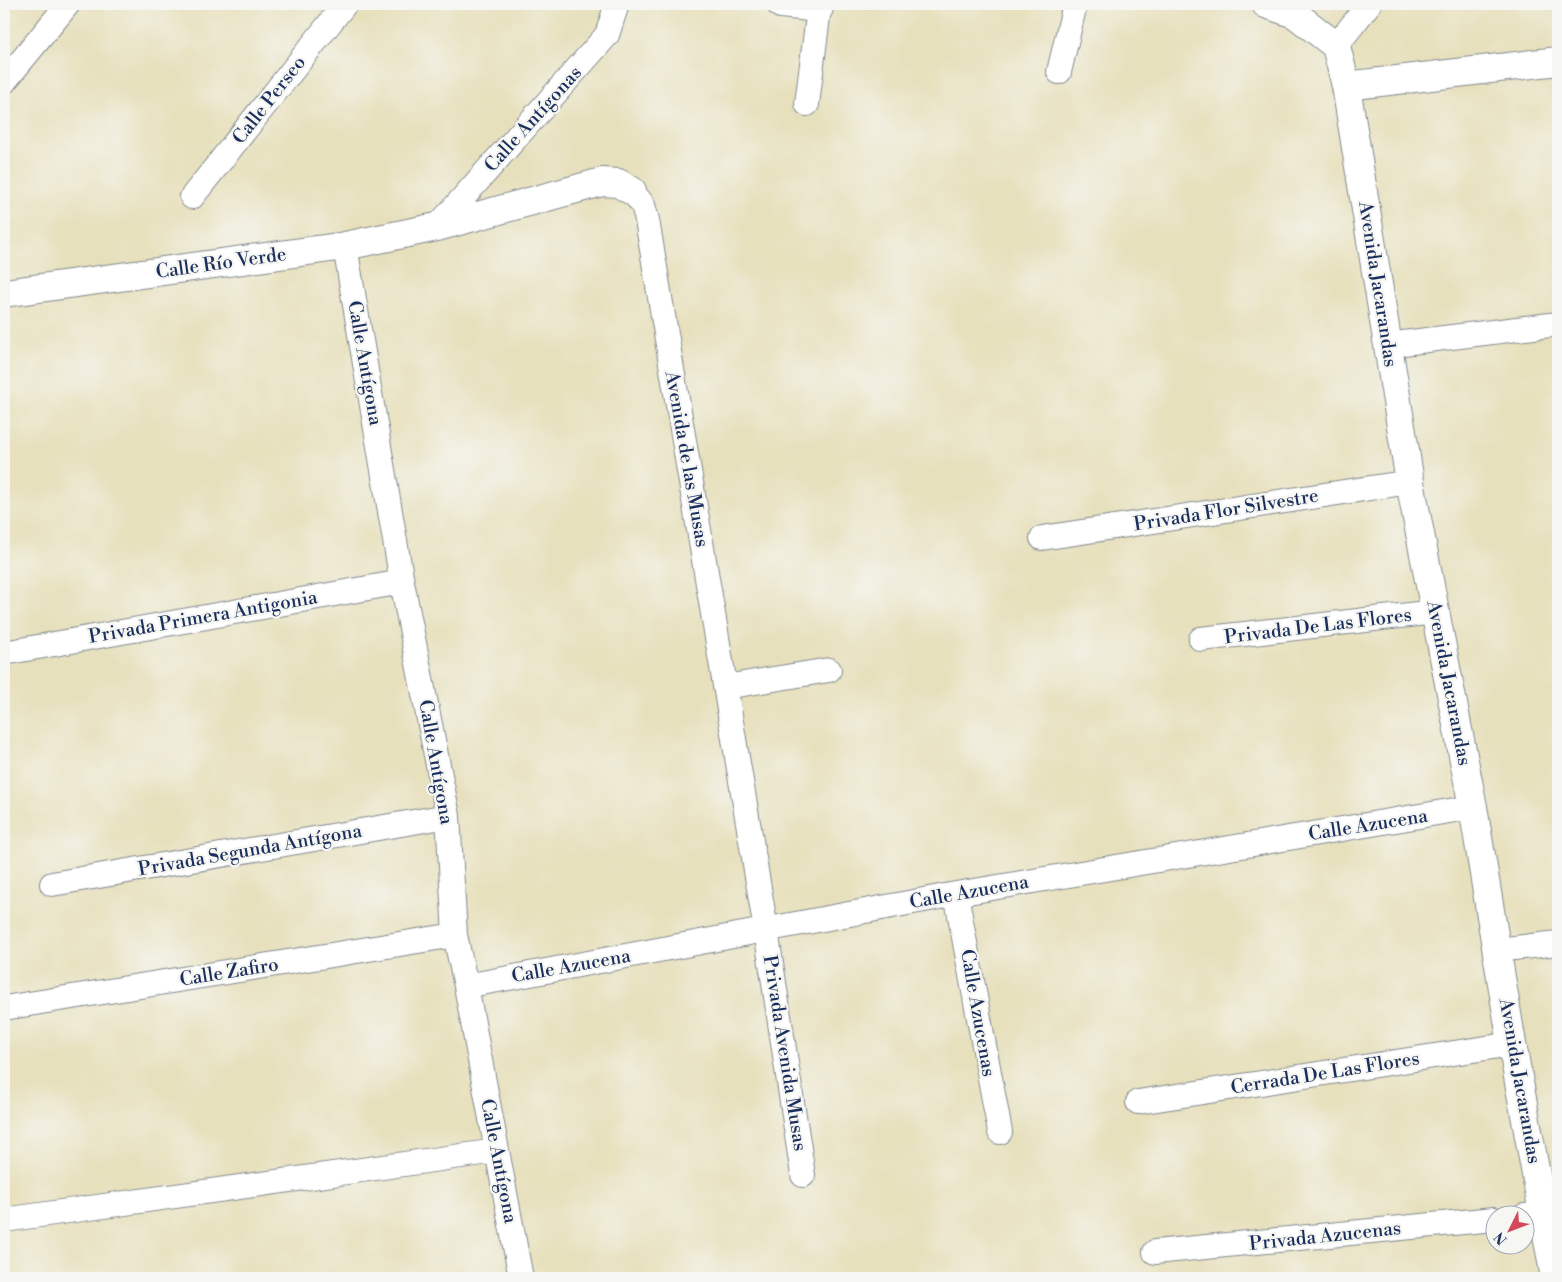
<svg xmlns="http://www.w3.org/2000/svg" width="1562" height="1282" font-family="'Libre Bodoni',serif">
  <style>
    .lines { fill: none; stroke-linecap: round; stroke-linejoin: round }
    .street-casing { stroke: #81888d; stroke-width: 26 }
    .secondary-casing { stroke: #81888d; stroke-width: 30 }
    .street { stroke: #fff; stroke-width: 24 }
    .secondary { stroke: #fff; stroke-width: 28 }
    .labels { text-anchor: middle; dominant-baseline: central; stroke-width: 4.5; stroke-linejoin: round; paint-order: stroke }
    .street-label { font-size: 19px; fill: #1b2f5e; stroke: #f6f6f2 }
  </style>
  <rect width="100%" height="100%" fill="#f6f6f2"/>
  <filter id="ink" filterUnits="userSpaceOnUse"><feTurbulence type="fractalNoise" baseFrequency=".02" numOctaves="2"/><feDisplacementMap in="SourceGraphic" scale="10" xChannelSelector="R" yChannelSelector="G"/><feConvolveMatrix kernelMatrix="1 2 1 2 8 2 1 2 1" color-interpolation-filters="sRGB"/></filter>
  <filter id="wash" filterUnits="userSpaceOnUse"><feTurbulence type="fractalNoise" baseFrequency=".0096" numOctaves="4" result="noise"/><feDisplacementMap in="SourceGraphic" scale="20" xChannelSelector="R" yChannelSelector="G"/><feGaussianBlur stdDeviation="1.12" result="paint"/><feColorMatrix in="noise" values="0 0 0 0 0 0 0 0 0 0 0 0 0 0 0 0 0 1.4 0 .05"/><feComposite in="paint" operator="in"/></filter>
  <g filter="url(#wash)">
    <rect width="100%" height="100%" fill="#e7e0bc"/>
  </g>
  <g filter="url(#ink)">
    <g class="lines">
      <g class="street-casing">
        <path id="street" d="M1336,46L1369,4
          M1059,72L1075,4
          M4,82L68,4
          M807,104L819,8
          M632,191L643,205L647,220L766,930L803,1175
          M192,197L345,4
          M437,227L607,35L617,4
          M345,246L402,582L448,816L455,935L466,986L521,1278
          M1387,345L1558,324
          M1042,538L1410,482
          M1201,639L1435,612
          M4,653L402,582
          M725,687L829,670
          M52,884L448,816
          M956,894L1000,1132
          M1497,950L1558,943
          M466,986L956,894L1473,807
          M4,1008L455,935
          M1138,1102L1512,1044
          M1524,1216L1544,1214
          M4,1220L497,1151
          M1155,1252L1494,1219"/>
      </g>
      <g class="secondary-casing">
        <path id="secondary" d="M781,4L819,8V4
          M1266,4L1295,14L1336,46L1346,86L1410,482L1473,807L1512,1044L1555,1278
          M1346,86L1558,61
          M4,293L345,246L437,227L602,182L618,183L632,191"/>
      </g>
      <use href="#street" class="street"/>
      <use href="#secondary" class="secondary"/>
    </g>
  </g>
  <g class="labels">
    <g class="street-label">
      <text transform="translate(269 100) rotate(-52)">Calle Perseo</text>
      <text transform="translate(533 119) rotate(-48)">Calle Antígonas</text>
      <text transform="translate(221 263) rotate(-8)">Calle Río Verde</text>
      <text transform="translate(1378 284) rotate(81)">Avenida Jacarandas</text>
      <text transform="translate(365 363) rotate(80)">Calle Antígona</text>
      <text transform="translate(687 459) rotate(80)">Avenida de las Musas</text>
      <text transform="translate(1226 510) rotate(-9)">Privada Flor Silvestre</text>
      <text transform="translate(203 617) rotate(-10)">Privada Primera Antigonia</text>
      <text transform="translate(1318 626) rotate(-7)">Privada De Las Flores</text>
      <text transform="translate(1449 683) rotate(79)">Avenida Jacarandas</text>
      <text transform="translate(436 762) rotate(80)">Calle Antígona</text>
      <text transform="translate(1368 825) rotate(-9)">Calle Azucena</text>
      <text transform="translate(250 850) rotate(-10)">Privada Segunda Antígona</text>
      <text transform="translate(969 892) rotate(-10)">Calle Azucena</text>
      <text transform="translate(571 966) rotate(-10)">Calle Azucena</text>
      <text transform="translate(229 972) rotate(-9)">Calle Zafiro</text>
      <text transform="translate(978 1013) rotate(80)">Calle Azucenas</text>
      <text transform="translate(785 1053) rotate(81)">Privada Avenida Musas</text>
      <text transform="translate(1325 1073) rotate(-9)">Cerrada De Las Flores</text>
      <text transform="translate(1520 1081) rotate(80)">Avenida Jacarandas</text>
      <text transform="translate(499 1161) rotate(79)">Calle Antígona</text>
      <text transform="translate(1325 1236) rotate(-6)">Privada Azucenas</text>
    </g>
  </g>
  <rect width="1562" height="1282" fill="none" stroke="#f6f6f2" stroke-width="20"/>
  <g transform="translate(1510 1230) rotate(228)"><circle r="24" fill="#f6f6f2" stroke="#9ea6b7"/>
  <path d="M0-4L9 19L0 12L-9 19Z" fill="#d1495b"/>
  <text y="-8" font-size="14" font-weight="bold" text-anchor="middle" fill="#1b2f5e">N</text>
  </g>
</svg>
